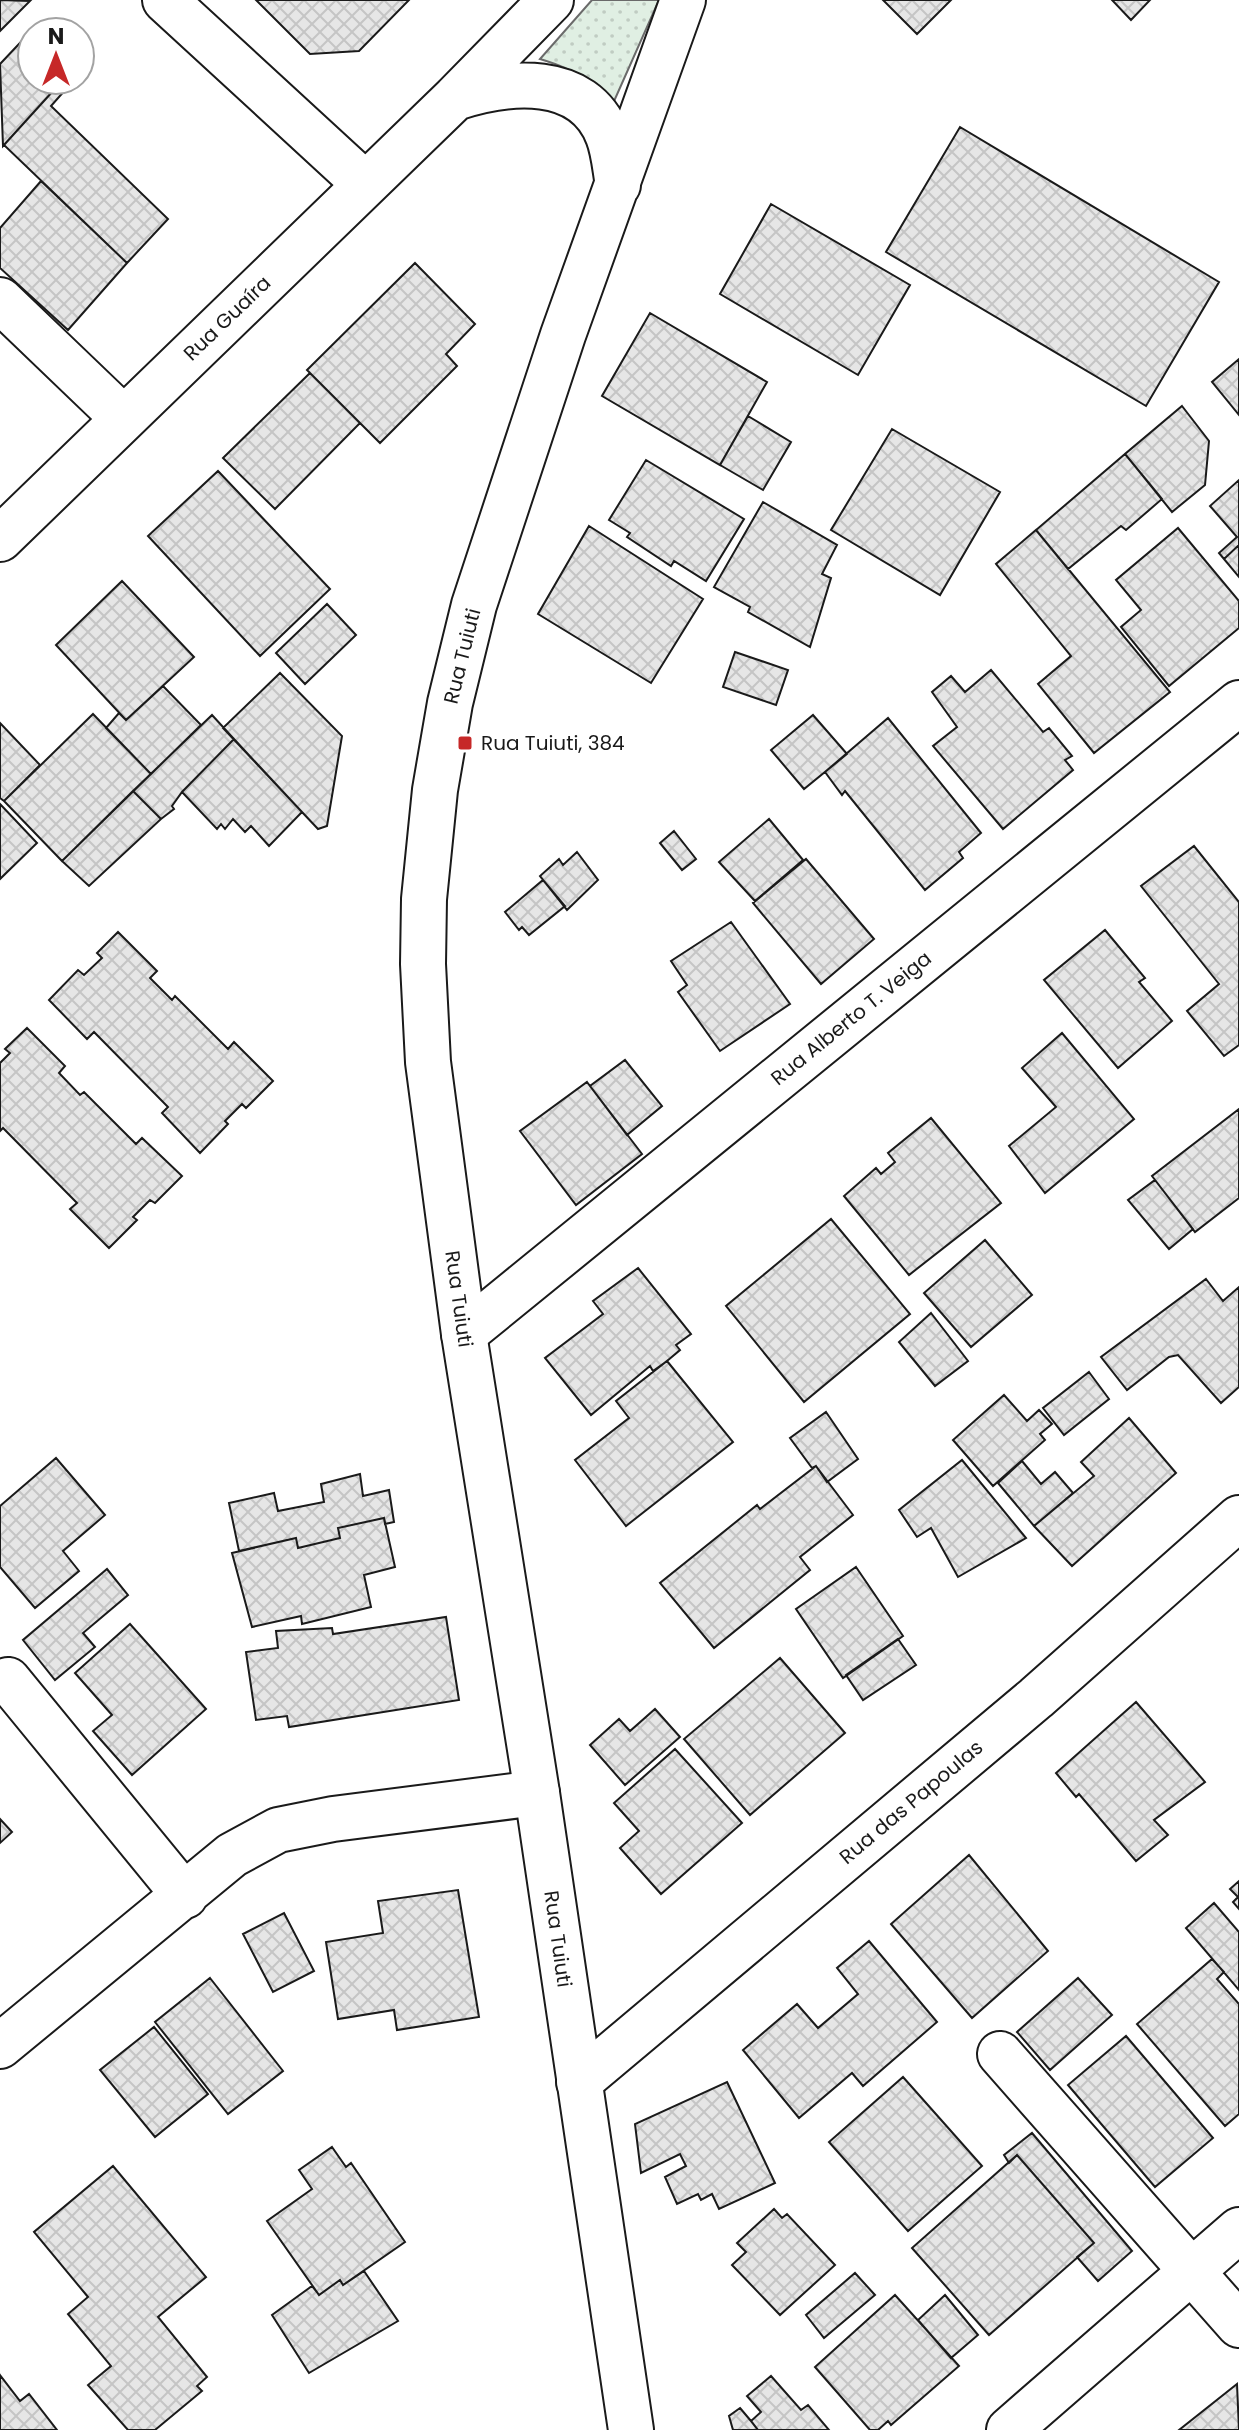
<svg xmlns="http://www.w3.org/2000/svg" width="1239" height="2430" font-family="Poppins,sans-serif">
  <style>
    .green { fill: url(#green-dots); stroke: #6a6a6a; stroke-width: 2 }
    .building { fill: url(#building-cross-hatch); stroke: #1a1a1a; stroke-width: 2 }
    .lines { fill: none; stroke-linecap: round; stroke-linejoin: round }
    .minor-casing { stroke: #1a1a1a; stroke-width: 48 }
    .major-casing { stroke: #1a1a1a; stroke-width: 48 }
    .minor { stroke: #fff; stroke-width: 44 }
    .major { stroke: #fff; stroke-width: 44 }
    .poi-dot { fill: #c62828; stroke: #fff; stroke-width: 3 }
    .labels { text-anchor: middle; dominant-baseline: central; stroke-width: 6; stroke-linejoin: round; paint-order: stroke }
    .street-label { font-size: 20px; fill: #1a1a1a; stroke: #fff }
    .poi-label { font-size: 20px; fill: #1a1a1a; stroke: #fff; text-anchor: start }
  </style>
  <defs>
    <pattern id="green-dots" width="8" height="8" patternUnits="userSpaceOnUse" patternTransform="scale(2)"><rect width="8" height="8" fill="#e0efe3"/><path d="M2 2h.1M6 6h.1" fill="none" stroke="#c0ccc2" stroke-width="1.8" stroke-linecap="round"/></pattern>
    <pattern id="building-cross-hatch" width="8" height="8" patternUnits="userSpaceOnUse" patternTransform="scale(2)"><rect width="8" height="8" fill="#e6e6e6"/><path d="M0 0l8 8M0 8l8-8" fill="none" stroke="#c5c5c5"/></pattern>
  </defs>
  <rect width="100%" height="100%" fill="#fff"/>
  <path class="green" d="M592,0H659L607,117C590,79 580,71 540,59Z"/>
  <path class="building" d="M0,0L30,1L0,31Z
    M256,0H409L359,51L310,54Z
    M883,0H951L917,34Z
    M1112,0H1150L1131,20Z
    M33,29L37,32H32V80H63L3,146L0,64Z
    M63,80H74L51,106L168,219L127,263L4,145Z
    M960,127L1219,282L1146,406L886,252Z
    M41,181L127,263L68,330L0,268V228Z
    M771,204L910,285L858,375L720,294Z
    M415,263L475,324L446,354L457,366L380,443L307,370Z
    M650,313L767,382L720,465L602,396Z
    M1239,359V415L1212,382Z
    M310,373L360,423L275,509L223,458Z
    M1182,406L1209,441L1205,485L1172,512L1125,454Z
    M748,416L791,442L763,490L720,465Z
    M892,429L1000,492L940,595L831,530Z
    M1125,454L1162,499L1126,530L1121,526L1068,569L1036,530Z
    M646,460L744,519L706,581L674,561L671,566L627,537L630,533L609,520Z
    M218,471L330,589L260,656L148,536Z
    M1239,480V545L1224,559L1219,553L1237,537L1210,506Z
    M763,502L837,545L822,574L831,578L810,647L748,612L750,607L714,587Z
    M589,526L703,599L651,683L538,614Z
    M1178,528L1239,601V628L1169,686L1121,627L1141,610L1116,580Z
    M1036,530L1170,692L1094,753L1038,684L1071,656L996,564Z
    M1239,545V577L1224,559Z
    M122,581L194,657L126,720L56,645Z
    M327,604L356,635L305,684L276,653Z
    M735,652L788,670L776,705L723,687Z
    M991,670L1043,732L1049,728L1072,756L1065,760L1073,770L1003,829L933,746L957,727L932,692L951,676L965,692Z
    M280,673L342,736L327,826L318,829L223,728Z
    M163,686L201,725L151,774L106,728L119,713L126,720Z
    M93,714L151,774L62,861L4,801Z
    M212,715L234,739L182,792L172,806L174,809L161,819L133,791Z
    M813,715L847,754L804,789L771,750Z
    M888,718L981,833L959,852L963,858L925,890L845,791L842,795L825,772Z
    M0,723L40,765L4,801L0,798Z
    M234,739L302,812L269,846L251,826L245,832L233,819L225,829L221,824L217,829L182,792Z
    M133,791L161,819L89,886L62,861Z
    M0,804L37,843L0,879Z
    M769,819L803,860L755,901L719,862Z
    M674,831L696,859L682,870L660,843Z
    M1194,846L1239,902V1045L1224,1056L1187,1011L1219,984L1141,886Z
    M577,852L598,880L567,910L540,876L559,859L563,865Z
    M806,859L874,939L821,984L753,903Z
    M543,880L565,906L529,935L522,927L519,930L505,912Z
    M731,922L790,1004L720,1051L678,992L687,985L671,961Z
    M1105,930L1145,978L1139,982L1172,1021L1118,1068L1044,980Z
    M118,932L157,971L150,978L172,1000L175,996L228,1049L234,1042L273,1081L246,1108L242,1104L225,1121L228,1124L200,1153L162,1113L168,1107L94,1032L87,1039L49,1000L78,970L84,975L102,958L97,953Z
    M27,1028L65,1066L59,1073L80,1095L84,1092L136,1144L142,1138L182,1176L155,1203L150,1200L133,1217L137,1220L109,1248L70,1209L77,1203L3,1128L0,1131V1063L10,1053L5,1049Z
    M1062,1033L1134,1119L1045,1193L1009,1146L1056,1107L1022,1068Z
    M625,1060L662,1106L627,1135L590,1086Z
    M587,1082L642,1154L576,1205L520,1131Z
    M1239,1109V1198L1195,1232L1152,1176Z
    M931,1118L1001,1203L909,1275L844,1196L876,1168L881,1174L895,1162L888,1153Z
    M1155,1180L1193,1229L1169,1249L1128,1200Z
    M831,1219L910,1314L804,1402L726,1306Z
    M985,1240L1032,1295L971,1347L924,1293Z
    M638,1268L691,1334L676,1345L680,1350L667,1361L653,1371L650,1366L591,1415L545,1358L603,1314L593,1301Z
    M1206,1279L1223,1301L1239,1287V1387L1221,1403L1178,1355L1169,1357L1127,1390L1101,1357Z
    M931,1313L968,1361L935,1386L899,1342Z
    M667,1361L733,1442L626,1526L575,1460L629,1418L616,1401Z
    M1089,1372L1109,1399L1064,1435L1043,1408Z
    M1004,1395L1027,1421L1039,1410L1052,1424L1040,1434L1045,1440L993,1486L953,1440Z
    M826,1412L858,1459L827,1482L816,1466L812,1468L790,1438Z
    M1129,1418L1176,1473L1072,1566L1034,1526L1094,1476L1081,1462Z
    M56,1458L105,1515L63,1551L79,1571L35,1608L0,1567V1506Z
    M962,1460L1026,1538L958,1577L931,1528L917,1537L899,1510Z
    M1022,1461L1041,1484L1055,1472L1073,1493L1034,1526L998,1483Z
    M816,1466L853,1515L800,1557L810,1570L714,1648L660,1583L757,1505L760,1509Z
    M360,1474L363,1496L389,1490L394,1522L385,1524L384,1518L338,1528L340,1538L298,1548L296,1538L239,1551L229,1503L274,1493L278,1511L324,1502L321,1484Z
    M384,1518L395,1567L364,1575L371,1607L302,1624L301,1616L252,1627L232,1553L296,1538L298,1548L340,1538L338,1528Z
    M856,1567L903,1636L843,1678L796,1609Z
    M107,1569L128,1595L83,1633L95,1647L55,1680L23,1640Z
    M446,1617L459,1700L289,1727L287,1716L256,1720L246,1652L278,1648L276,1631L332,1628L333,1634Z
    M130,1624L206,1709L132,1775L93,1731L112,1715L75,1673Z
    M898,1639L916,1665L863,1700L846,1675Z
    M780,1658L845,1733L750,1815L684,1739Z
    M1136,1702L1205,1782L1154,1820L1168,1835L1136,1861L1079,1794L1076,1797L1056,1773Z
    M655,1709L680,1737L625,1785L590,1745L619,1719L630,1731Z
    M675,1749L742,1823L661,1894L620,1848L639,1831L614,1803Z
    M0,1819L12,1832L0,1843Z
    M969,1855L1048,1951L972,2018L891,1924Z
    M1239,1881V1909L1233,1902L1238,1897L1230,1889Z
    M458,1890L479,2017L397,2030L394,2010L338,2019L326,1942L383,1933L378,1901Z
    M1214,1903L1239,1932V1990L1186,1928Z
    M284,1913L314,1971L273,1992L243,1934Z
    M869,1941L937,2022L863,2086L852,2073L799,2118L743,2050L797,2004L818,2028L858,1994L837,1968Z
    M1212,1959L1224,1972L1217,1979L1239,2004V2114L1225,2126L1137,2024Z
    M210,1978L283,2071L228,2114L155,2022Z
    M1078,1978L1112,2015L1050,2070L1017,2032Z
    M154,2027L208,2094L155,2137L100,2070Z
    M1126,2036L1213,2138L1155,2187L1068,2085Z
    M903,2077L982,2166L908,2231L829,2142Z
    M727,2082L775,2183L719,2209L712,2194L701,2200L698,2194L677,2204L665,2177L686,2166L680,2154L641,2173L635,2124Z
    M1032,2133L1132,2251L1098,2281L1077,2257L1094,2243L1017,2155L1009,2163L1004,2155Z
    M332,2147L346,2167L351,2163L405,2242L343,2285L340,2280L319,2295L267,2221L312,2189L299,2170Z
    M1017,2155L1094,2243L989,2335L912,2248Z
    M113,2166L206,2277L158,2317L207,2377L197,2386L202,2391L155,2430H128L88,2385L111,2366L68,2314L88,2297L34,2232Z
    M774,2209L782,2218L787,2214L835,2265L780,2315L732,2265L746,2252L737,2243Z
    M364,2271L398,2321L309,2373L272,2315L312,2286L319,2295L340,2280L343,2285Z
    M855,2273L875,2295L824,2338L806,2315Z
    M895,2295L959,2366L891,2425L888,2421L878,2430H870L815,2367Z
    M945,2295L978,2335L951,2358L918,2320Z
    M0,2375L20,2401L29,2394L57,2430H0Z
    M771,2376L801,2410L808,2405L829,2430H758L751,2421L761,2412L747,2396Z
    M1237,2384L1239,2430H1179Z
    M740,2408L751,2421L758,2430H733L729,2416Z"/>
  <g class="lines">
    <g class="minor-casing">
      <path id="minor" d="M165,0L365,184
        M0,300L123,418
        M464,1334L1239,703
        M8,1680L185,1896
        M0,2046L232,1855L278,1830L333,1819L537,1793
        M1000,2054L1239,2325
        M579,2082L1036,1698L1239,1518
        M1009,2430L1239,2230"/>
    </g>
    <g class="major-casing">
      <path id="major" d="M455,98C507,81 584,72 608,136C614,151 615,169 618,185
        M0,539L455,98L551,0
        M631,2430L537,1793L464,1334L428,1062L423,964L424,899L435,790L450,703L474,605L563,335L683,0"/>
    </g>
    <use href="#minor" class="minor"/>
    <use href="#major" class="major"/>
  </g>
  <rect class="poi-dot" x="457" y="735" width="16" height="16" rx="4"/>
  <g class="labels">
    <g class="street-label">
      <text transform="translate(227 318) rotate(-44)">Rua Guaíra</text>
      <text transform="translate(462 656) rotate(-76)">Rua Tuiuti</text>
      <text transform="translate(851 1018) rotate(-39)">Rua Alberto T. Veiga</text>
      <text transform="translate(459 1299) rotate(82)">Rua Tuiuti</text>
      <text transform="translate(911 1802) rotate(-40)">Rua das Papoulas</text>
      <text transform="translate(558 1939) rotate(82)">Rua Tuiuti</text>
    </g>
    <g class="poi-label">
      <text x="481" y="743">Rua Tuiuti, 384</text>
    </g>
  </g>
  <g transform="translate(56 56)"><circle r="38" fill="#ffffff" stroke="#a3a3a3" stroke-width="2"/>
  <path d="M0-6L14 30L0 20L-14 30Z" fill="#c62828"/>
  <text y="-12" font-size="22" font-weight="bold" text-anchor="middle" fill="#1a1a1a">N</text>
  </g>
</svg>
